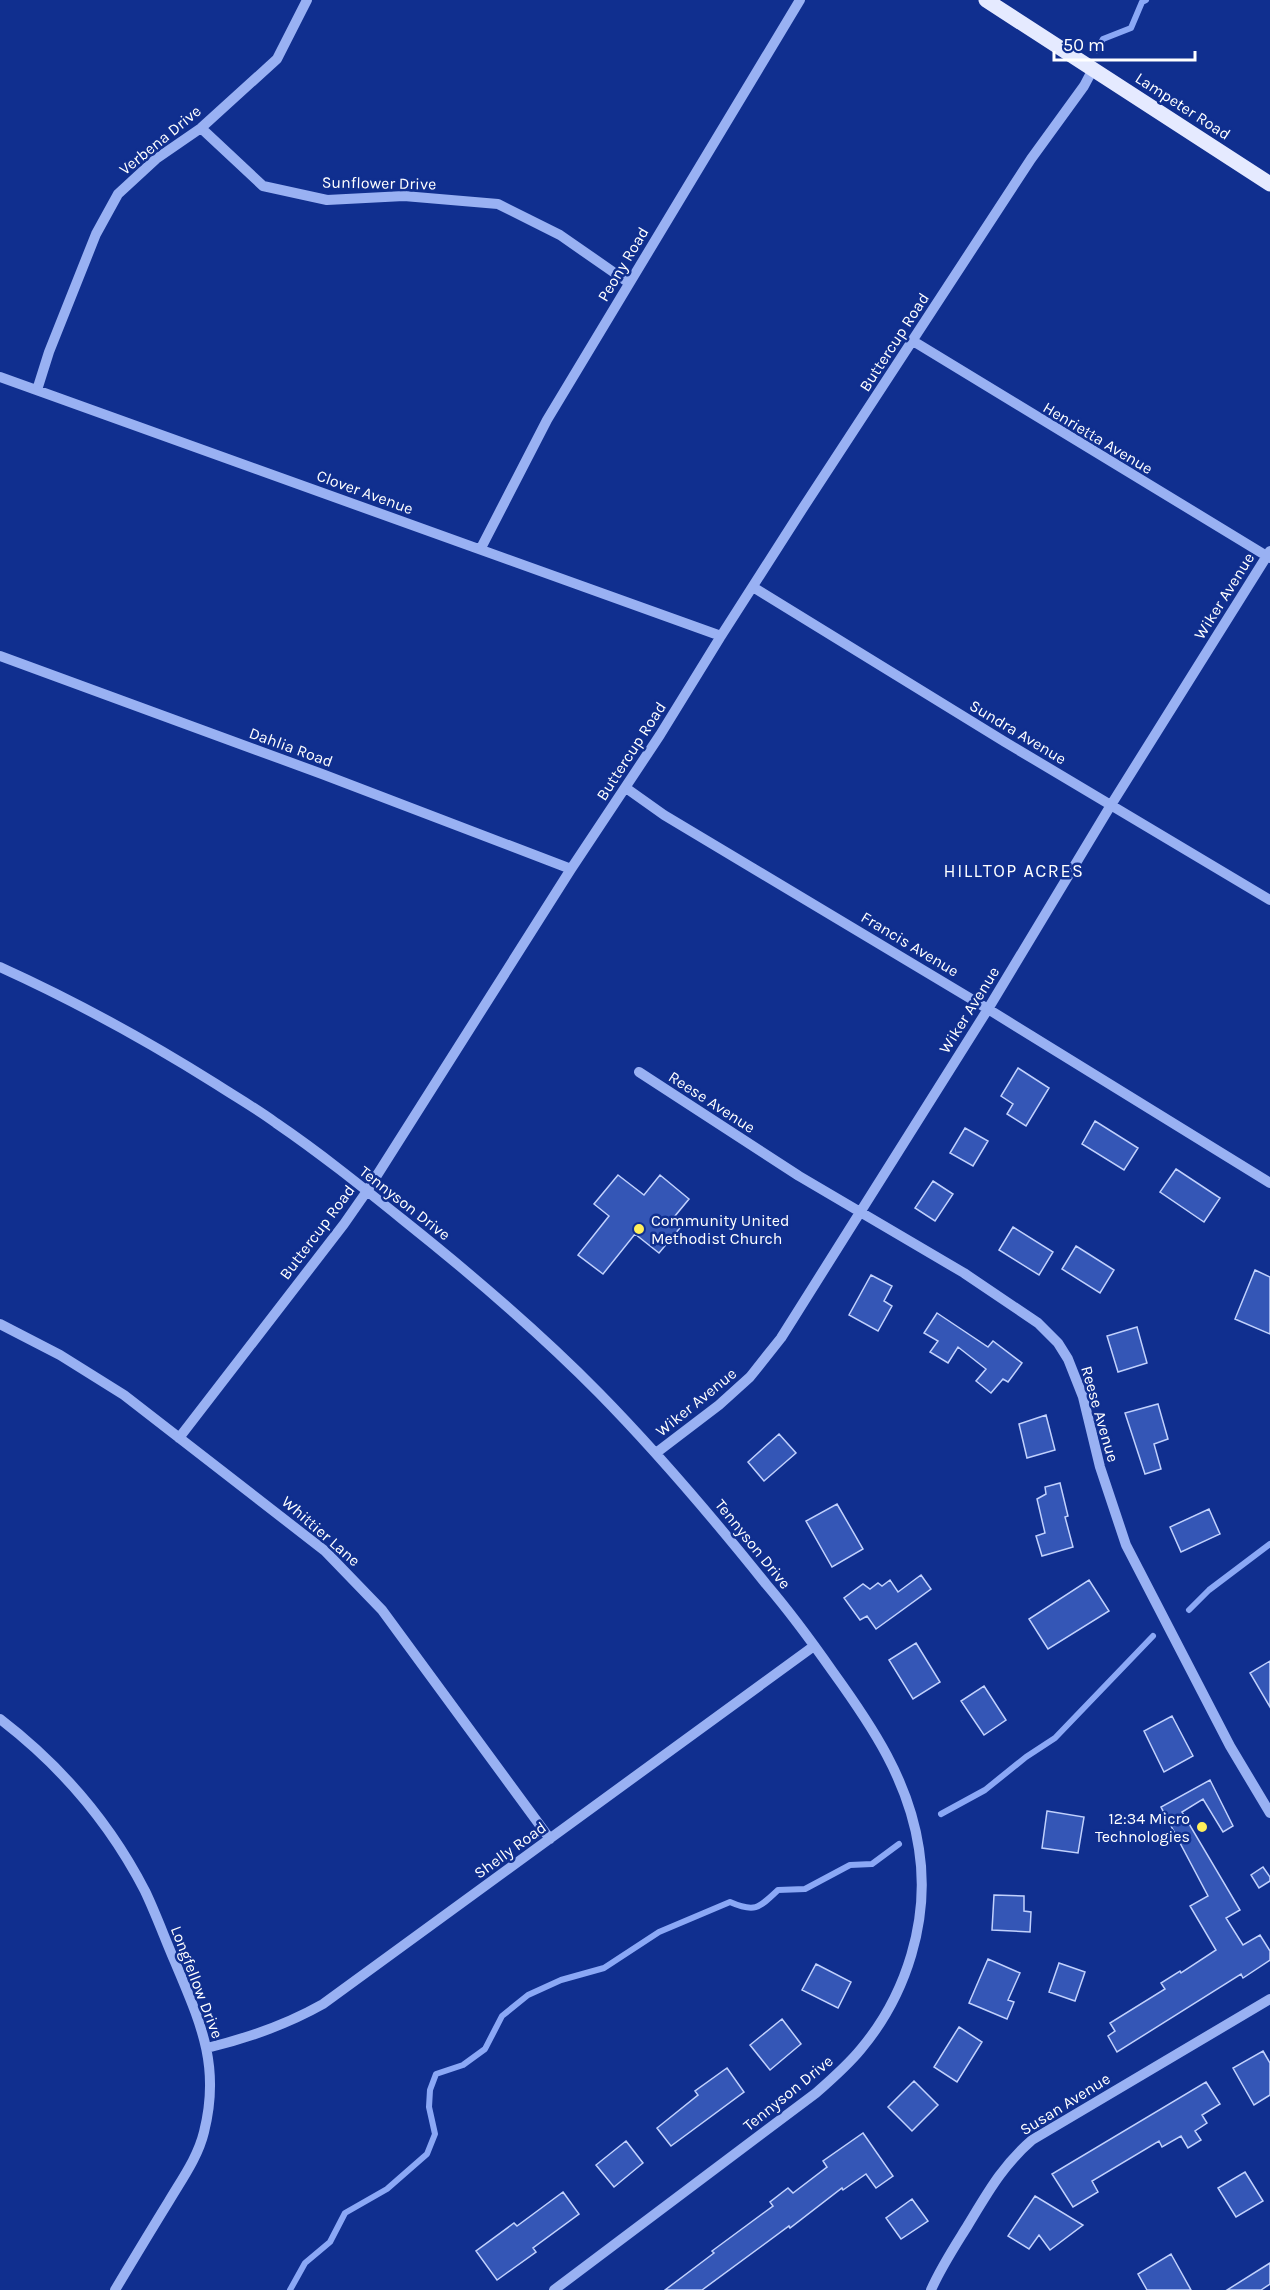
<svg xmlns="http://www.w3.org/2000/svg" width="1270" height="2290" font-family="Karla,sans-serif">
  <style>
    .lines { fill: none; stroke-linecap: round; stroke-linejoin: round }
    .stream { stroke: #8ba8f6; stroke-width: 6 }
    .building { fill: #3456b6; stroke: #c1d1fd; stroke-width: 1.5 }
    .minor { stroke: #99b1f3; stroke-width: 10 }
    .major { stroke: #e5eaff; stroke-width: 15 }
    .poi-dot { fill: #ffef5b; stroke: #102f8f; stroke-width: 2 }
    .labels { text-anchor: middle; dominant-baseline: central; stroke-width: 5; stroke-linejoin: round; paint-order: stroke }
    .street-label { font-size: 16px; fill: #fff; stroke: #102f8f }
    .poi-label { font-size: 16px; fill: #fff; stroke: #102f8f; text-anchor: start }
    .neighbourhood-label { font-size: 18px; letter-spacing: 1.5px; fill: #fff; stroke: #102f8f }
  </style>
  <rect width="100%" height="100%" fill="#102f8f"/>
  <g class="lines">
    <path class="stream" d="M1097,50L1103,39L1131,28L1142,2L1146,0
      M1189,1610L1209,1590L1270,1544
      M941,1814L985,1790L1026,1757L1055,1738L1153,1636
      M290,2290L305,2263L330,2242L345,2213L387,2189L427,2154L435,2134L429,2107L430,2090L436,2074L463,2065L485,2049L502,2016L528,1995L561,1980L604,1968L659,1932L730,1902C755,1913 759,1908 778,1890L805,1889L850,1865L872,1864L899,1844"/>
  </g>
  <path class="building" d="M1018,1068L1049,1088L1026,1126L1007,1114L1013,1104L1001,1096Z
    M1095,1121L1138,1148L1124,1170L1082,1144Z
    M965,1128L988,1141L973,1166L950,1153Z
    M1176,1169L1220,1198L1204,1222L1160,1192Z
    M618,1175L644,1195L660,1175L689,1199L675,1216L684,1223L659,1253L635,1234L603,1274L578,1255L609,1216L594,1204Z
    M933,1181L953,1194L935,1221L915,1208Z
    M1013,1227L1053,1252L1039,1275L999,1250Z
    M1076,1246L1114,1270L1100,1293L1062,1269Z
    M1255,1270L1270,1277V1334L1235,1319Z
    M871,1275L892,1286L884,1301L892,1306L878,1331L849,1315Z
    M937,1313L988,1347L993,1341L1022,1363L1008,1382L1003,1379L991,1393L976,1381L986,1369L958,1347L948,1363L930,1352L938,1341L924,1333Z
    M1137,1327L1147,1363L1118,1372L1107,1336Z
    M1158,1404L1168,1439L1154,1444L1161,1469L1145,1474L1125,1413Z
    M1046,1415L1055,1450L1027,1458L1019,1424Z
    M779,1434L796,1453L764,1481L748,1462Z
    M1060,1483L1068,1516L1065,1517L1073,1547L1042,1556L1036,1536L1045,1533L1037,1499L1046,1494L1045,1487Z
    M837,1504L863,1549L832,1567L806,1521Z
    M1209,1509L1220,1534L1181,1552L1170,1527Z
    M921,1575L931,1589L876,1629L867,1616L860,1620L844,1598L863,1584L870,1589L878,1583L882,1586L890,1580L898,1592Z
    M1089,1580L1109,1611L1048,1649L1029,1619Z
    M916,1643L940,1682L913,1699L889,1660Z
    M1270,1661V1707L1250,1673Z
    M984,1686L1006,1720L984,1735L961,1701Z
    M1172,1716L1193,1756L1164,1772L1144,1731Z
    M1210,1780L1233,1826L1223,1832L1203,1799L1182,1812L1240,1910L1226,1918L1243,1945L1260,1935L1270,1951V1960L1243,1978L1241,1974L1117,2052L1108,2036L1115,2031L1110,2023L1165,1989L1161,1983L1180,1971L1181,1973L1216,1950L1190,1906L1208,1896L1161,1807Z
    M1047,1811L1084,1817L1078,1853L1042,1848Z
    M1263,1867L1270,1877V1881L1259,1888L1251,1875Z
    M994,1895L1024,1896V1911L1031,1912L1030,1932L992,1930Z
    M988,1959L1020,1973L1008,2000L1014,2002L1007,2019L969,2003Z
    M1059,1963L1085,1972L1075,2001L1049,1992Z
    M816,1964L851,1982L838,2008L802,1990Z
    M782,2019L801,2044L770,2070L750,2045Z
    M959,2027L982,2042L957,2082L934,2067Z
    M1263,2051L1270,2063V2095L1254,2105L1233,2068Z
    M727,2068L744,2092L671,2146L657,2128L698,2095L695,2091Z
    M914,2081L938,2105L912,2131L888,2107Z
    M1206,2082L1220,2104L1202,2115L1207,2123L1195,2131L1201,2140L1188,2148L1181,2136L1162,2147L1159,2141L1092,2181L1098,2192L1073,2207L1052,2174Z
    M863,2133L893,2176L876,2188L866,2174L843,2190L842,2188L790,2228L789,2226L702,2290H665L714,2253L712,2251L773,2206L770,2202L788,2188L793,2193L827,2167L823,2161Z
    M626,2141L643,2163L614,2187L596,2165Z
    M1245,2172L1263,2201L1236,2217L1218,2188Z
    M563,2192L579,2214L533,2248L536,2252L497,2280L476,2251L514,2223L517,2226Z
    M1035,2196L1083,2225L1050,2250L1039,2235L1029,2249L1008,2236Z
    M912,2199L928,2221L901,2239L886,2218Z
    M1171,2254L1191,2290H1147L1138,2274Z
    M1270,2263V2284L1261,2290H1227Z"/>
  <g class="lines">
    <path class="minor" d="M201,128L263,186L327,200L404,196L498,204L560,235L629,283
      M913,341L1270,558
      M0,377L721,636
      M37,390L49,352L96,234L118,194L156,159L201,128L277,59L307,0
      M481,548L547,420L800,0
      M753,587L1005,742L1270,900
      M0,656L322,774L571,869
      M626,788L664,815L988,1009L1270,1183
      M0,967C75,1001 146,1040 216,1084C236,1097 257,1109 276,1123C320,1153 361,1186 402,1219C471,1274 537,1330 599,1393C658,1453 713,1518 766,1584C790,1612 812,1642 833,1672C872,1726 909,1781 919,1849C930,1919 907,1994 861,2049C848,2065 832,2079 816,2093L554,2290
      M639,1072L799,1176L964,1273L1038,1323L1058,1343L1068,1359L1083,1397L1100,1467L1126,1545L1230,1746L1270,1813
      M0,1324L60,1355L124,1395L325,1551L382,1610L550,1839
      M179,1438L344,1224L367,1191L571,869L660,735L721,636L801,511L1031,159L1084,86L1093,69
      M656,1453L719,1405L750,1377L781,1338L988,1009L1111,805L1270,551
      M0,1719C60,1765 110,1823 145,1891C156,1914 165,1939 175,1962C200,2022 221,2065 204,2132C198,2157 182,2179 169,2201C151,2230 133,2260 115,2290
      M207,2048C248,2038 286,2025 323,2004L814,1646
      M931,2290C941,2267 955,2246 968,2225C988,2192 1003,2165 1032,2140L1270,1999"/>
    <path class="major" d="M986,0L1270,184"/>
  </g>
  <g class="poi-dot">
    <circle cx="639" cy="1229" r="6"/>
    <circle cx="1202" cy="1827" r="6"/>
  </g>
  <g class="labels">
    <g class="street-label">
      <text transform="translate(1183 106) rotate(33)">Lampeter Road</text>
      <text transform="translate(160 140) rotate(-39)">Verbena Drive</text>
      <text transform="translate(379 183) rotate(1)">Sunflower Drive</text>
      <text transform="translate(623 264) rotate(-59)">Peony Road</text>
      <text transform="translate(894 342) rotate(-57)">Buttercup Road</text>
      <text transform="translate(1098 438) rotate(31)">Henrietta Avenue</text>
      <text transform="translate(365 492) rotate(20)">Clover Avenue</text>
      <text transform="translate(1224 596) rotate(-58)">Wiker Avenue</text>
      <text transform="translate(1018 732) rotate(31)">Sundra Avenue</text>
      <text transform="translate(291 747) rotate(20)">Dahlia Road</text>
      <text transform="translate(631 751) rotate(-57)">Buttercup Road</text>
      <text transform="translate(910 944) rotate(31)">Francis Avenue</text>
      <text transform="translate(969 1010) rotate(-58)">Wiker Avenue</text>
      <text transform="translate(712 1102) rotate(33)">Reese Avenue</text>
      <text transform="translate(405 1203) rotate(38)">Tennyson Drive</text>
      <text transform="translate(317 1232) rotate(-53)">Buttercup Road</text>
      <text transform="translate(696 1402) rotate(-39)">Wiker Avenue</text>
      <text transform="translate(1100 1414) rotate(74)">Reese Avenue</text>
      <text transform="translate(321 1531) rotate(41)">Whittier Lane</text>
      <text transform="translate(753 1544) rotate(51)">Tennyson Drive</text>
      <text transform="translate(510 1850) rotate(-36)">Shelly Road</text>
      <text transform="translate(197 1982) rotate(69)">Longfellow Drive</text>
      <text transform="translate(788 2093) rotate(-39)">Tennyson Drive</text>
      <text transform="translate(1065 2104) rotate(-32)">Susan Avenue</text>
    </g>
    <g class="poi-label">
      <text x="651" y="1220">Community United<tspan x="651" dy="18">Methodist Church</tspan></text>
      <text x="1190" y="1818" text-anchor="end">12:34 Micro<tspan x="1190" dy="18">Technologies</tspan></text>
    </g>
    <g class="neighbourhood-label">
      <text x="1014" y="871">HILLTOP ACRES</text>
    </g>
  </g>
  <path d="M1054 51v9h141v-9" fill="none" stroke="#ffffff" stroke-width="3"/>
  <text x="1063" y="51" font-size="18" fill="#ffffff" stroke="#102f8f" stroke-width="4.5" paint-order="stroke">50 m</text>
</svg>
